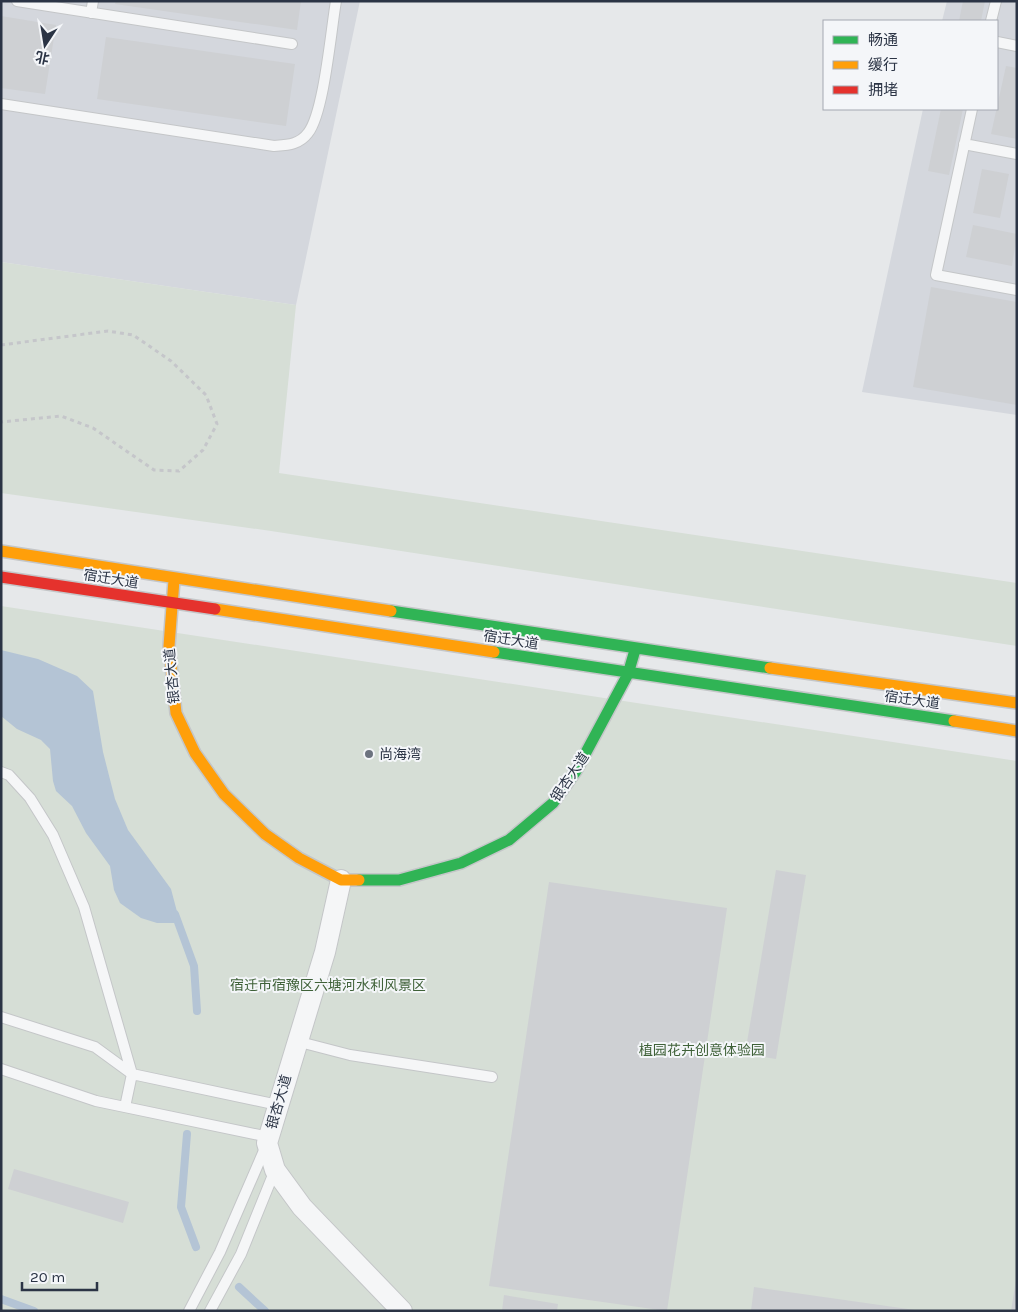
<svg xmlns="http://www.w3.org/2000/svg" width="1018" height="1312" font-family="Karla,'Noto Sans SC',sans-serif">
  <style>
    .built { fill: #d4d7dd }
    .green { fill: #d6ded6 }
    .water { fill: #b4c4d5 }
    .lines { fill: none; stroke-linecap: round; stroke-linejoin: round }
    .stream { stroke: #b4c4d5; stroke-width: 8 }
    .building { fill: #ced0d3 }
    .lane-casing { stroke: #c4c6c8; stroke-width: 12 }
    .street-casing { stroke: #c4c6c8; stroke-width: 22 }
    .fast-casing { stroke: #c4c6c8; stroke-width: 14 }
    .slow-casing { stroke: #c4c6c8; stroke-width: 14 }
    .jam-casing { stroke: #c4c6c8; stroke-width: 14 }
    .path { stroke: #c5c6ca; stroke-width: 3; stroke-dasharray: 4 4; stroke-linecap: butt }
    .lane { stroke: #f5f6f7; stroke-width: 10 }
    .street { stroke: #f5f6f7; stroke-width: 20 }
    .fast { stroke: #30b455; stroke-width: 11 }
    .slow { stroke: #ff9f0a; stroke-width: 11 }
    .jam { stroke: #e5322d; stroke-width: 11 }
    .poi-dot { fill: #6c737f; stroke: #f4f6f9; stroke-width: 2 }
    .labels { text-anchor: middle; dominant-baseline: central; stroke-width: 4; stroke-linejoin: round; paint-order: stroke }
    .street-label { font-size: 14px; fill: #2b3445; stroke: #f4f6f9 }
    .poi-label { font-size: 14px; fill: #2b3445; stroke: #f4f6f9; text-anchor: start }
    .park-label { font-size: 14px; fill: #3f6138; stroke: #f4f6f9 }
  </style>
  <rect width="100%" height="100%" fill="#e6e8ea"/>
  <path class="built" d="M1,1H360L296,305L1,262Z
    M947,1H1017V415L862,392L923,109H997V21H942Z"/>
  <path class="green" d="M1,262L296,305L279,473L1017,583V646L271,531L1,493Z
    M1,606L1017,761V1311H1Z"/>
  <path class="water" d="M1,650L38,659L77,676L93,691L103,752L115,799L128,830L171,889L180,923H157L141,918L120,903L114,890L110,866L86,833L72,806L56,791L53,781L50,749L41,740L17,729L1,716Z"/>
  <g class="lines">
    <path class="stream" d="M175,914L194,966L197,1011
      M187,1134L181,1207L196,1247
      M239,1287L265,1311
      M1,1299L34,1311"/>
  </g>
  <path class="building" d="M116,1H301L297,30L115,4Z
    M963,1H985L981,21H959Z
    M1,16L56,25L45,94L1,88Z
    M106,37L295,64L286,126L97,99Z
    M1006,66L1017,68V139L991,134Z
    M941,109H963L949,175L928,171Z
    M982,169L1009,174L1000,218L973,213Z
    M973,225L1017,234L1012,266L966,257Z
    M931,287L1017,302V405L913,387Z
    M776,870L806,875L776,1059L745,1054Z
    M549,882L727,908L667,1311L489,1286Z
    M14,1169L129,1202L123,1223L8,1189Z
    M1016,1280L1017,1311H1011Z
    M754,1287L915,1310V1311H751Z
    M504,1295L558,1304L557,1311H502Z"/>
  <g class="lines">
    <g class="lane-casing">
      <path id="lane" d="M17,1L292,44
        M91,13L93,1
        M991,21L996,1
        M997,42L1017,46
        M1,104L274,146C287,145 299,145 308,133C324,113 331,30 336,1
        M972,109L936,275L1017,290
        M964,144L1017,154
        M1,772L9,775L30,798L53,835L84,907L132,1074L125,1107
        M1,1017L95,1047L132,1074L278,1105
        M296,1041L350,1055L492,1077
        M1,1069L96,1101L269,1137
        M189,1311L220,1252L266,1146
        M210,1311L241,1254L275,1170"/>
    </g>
    <g class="street-casing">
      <path id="street" d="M341,880L325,952L267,1143L275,1170L302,1207L402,1311"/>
    </g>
    <g class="fast-casing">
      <path id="fast" d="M391,611L770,668
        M494,652L954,721
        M359,880H399L461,863L509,840L553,803L576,771L628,674L635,650"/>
    </g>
    <g class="slow-casing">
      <path id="slow" d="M1,551L391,611
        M174,580L169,646L176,713L195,753L224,794L265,834L299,858L341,880H359
        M215,609L494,652
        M770,668L1017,703
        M954,721L1017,731"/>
    </g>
    <g class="jam-casing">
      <path id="jam" d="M1,577L215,609"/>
    </g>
    <path class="path" d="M1,345L108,331L133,335L171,361L206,395L217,424L203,450L179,471L154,470L93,428L61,416L1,422"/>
    <use href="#lane" class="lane"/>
    <use href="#street" class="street"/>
    <use href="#fast" class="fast"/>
    <use href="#slow" class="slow"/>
    <use href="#jam" class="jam"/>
  </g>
  <circle class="poi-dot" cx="369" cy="754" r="5"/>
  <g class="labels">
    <g class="street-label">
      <text transform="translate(111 579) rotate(9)">宿迁大道</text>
      <text transform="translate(511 640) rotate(9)">宿迁大道</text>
      <text transform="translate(172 676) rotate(-95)">银杏大道</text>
      <text transform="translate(912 700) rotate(8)">宿迁大道</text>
      <text transform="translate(570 777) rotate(-56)">银杏大道</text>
      <text transform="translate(279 1102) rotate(-74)">银杏大道</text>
    </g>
    <g class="poi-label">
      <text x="379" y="754">尚海湾</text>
    </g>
    <g class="park-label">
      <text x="328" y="985">宿迁市宿豫区六塘河水利风景区</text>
      <text x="702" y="1050">植园花卉创意体验园</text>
    </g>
  </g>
  <rect width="1018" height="1312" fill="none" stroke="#2b3445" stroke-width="5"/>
  <rect x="823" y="20" width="175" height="90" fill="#f4f6f9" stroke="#a4a8b1"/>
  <rect x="833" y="36" width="25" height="8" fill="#30b455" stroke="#a4a8b1"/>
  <text x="868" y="45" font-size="15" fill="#2b3445">畅通</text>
  <rect x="833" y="61" width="25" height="8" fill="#ff9f0a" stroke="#a4a8b1"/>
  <text x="868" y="70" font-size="15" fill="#2b3445">缓行</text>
  <rect x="833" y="86" width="25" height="8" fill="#e5322d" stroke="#a4a8b1"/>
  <text x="868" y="95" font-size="15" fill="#2b3445">拥堵</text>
  <g transform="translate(45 45) rotate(192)" stroke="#f4f6f9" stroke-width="4" paint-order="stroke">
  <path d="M0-4L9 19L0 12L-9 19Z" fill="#2b3445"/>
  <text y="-8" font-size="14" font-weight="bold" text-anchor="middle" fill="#2b3445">北</text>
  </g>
  <path d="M22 1282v8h75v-8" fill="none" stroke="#2b3445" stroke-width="2.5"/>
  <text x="30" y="1282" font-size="15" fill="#2b3445" stroke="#f4f6f9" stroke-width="4" paint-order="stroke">20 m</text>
</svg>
